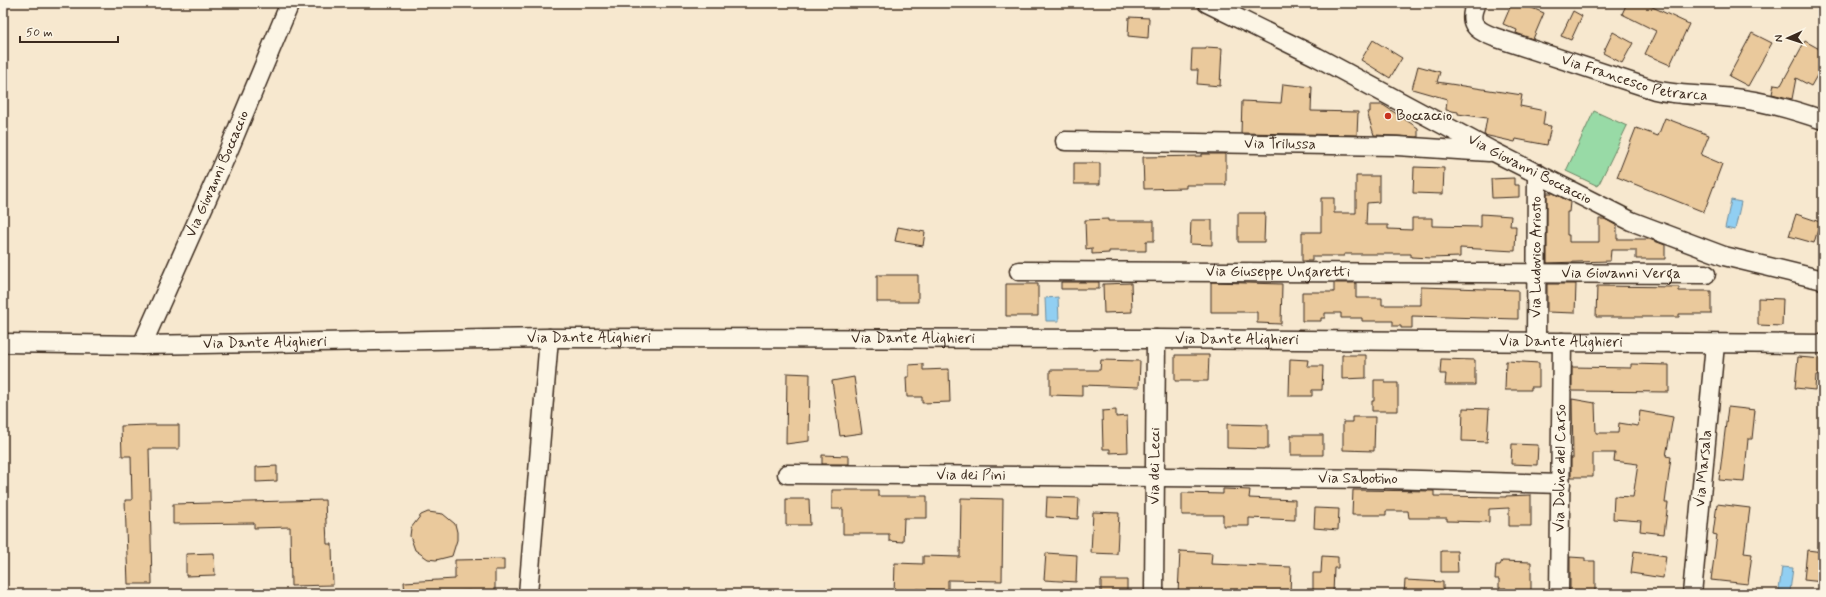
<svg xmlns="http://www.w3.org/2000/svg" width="1826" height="597" font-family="Mynerve,sans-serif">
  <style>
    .green { fill: #98daa6; stroke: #6a8262 }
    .water { fill: #91cff2; stroke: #6f8d9d }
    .building { fill: #eac99c; stroke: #3b2a1e }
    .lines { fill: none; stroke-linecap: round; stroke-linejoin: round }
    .minor-casing { stroke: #3b2a1e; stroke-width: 21 }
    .minor { stroke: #fcf5e5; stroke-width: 18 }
    .poi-dot { fill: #c8321e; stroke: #fcf5e5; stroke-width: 1.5 }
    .labels { text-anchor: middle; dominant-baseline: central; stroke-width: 3; stroke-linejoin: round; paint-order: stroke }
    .street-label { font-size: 15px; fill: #3b2a1e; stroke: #fcf5e5 }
    .poi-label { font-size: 15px; fill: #3b2a1e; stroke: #fcf5e5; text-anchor: start }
  </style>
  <rect width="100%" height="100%" fill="#f7e8cf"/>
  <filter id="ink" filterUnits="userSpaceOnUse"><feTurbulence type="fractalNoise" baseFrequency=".025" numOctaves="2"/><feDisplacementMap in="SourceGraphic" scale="8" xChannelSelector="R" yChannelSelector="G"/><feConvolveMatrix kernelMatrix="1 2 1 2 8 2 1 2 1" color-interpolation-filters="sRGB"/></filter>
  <g filter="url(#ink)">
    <path class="green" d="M1594,111L1627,126L1598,186L1566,171Z"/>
    <path class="water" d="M1731,200L1741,202L1735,230L1725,228Z
      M1058,297L1059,321H1046L1045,298Z
      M1782,567L1793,568L1790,591L1779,590Z"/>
    <path class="building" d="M1512,3H1520L1544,13L1533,39L1516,33L1517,30L1503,24Z
      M1627,3H1644L1689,24L1670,65L1645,54L1656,31L1622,14Z
      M1573,11L1582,16L1571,40L1561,36Z
      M1129,17L1149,18L1148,38L1128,36Z
      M1613,32L1633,43L1622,63L1603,53Z
      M1752,33L1772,43L1748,86L1729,76Z
      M1373,40L1402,58L1390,78L1361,60Z
      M1805,41L1823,51V65L1811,86L1796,78L1792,99L1772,94L1774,84L1781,85Z
      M1206,47L1222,48L1220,86L1197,84L1198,70H1191L1192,49H1206Z
      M1418,66L1440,72L1437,82L1522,95L1520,106L1545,111L1543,125L1551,126L1547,145L1516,139L1515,142L1484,135L1487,118L1458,114V112L1446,110L1447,99L1412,89Z
      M1283,84L1312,87L1311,111L1358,112L1357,135L1241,133L1242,101L1281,103Z
      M1370,105H1383L1418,128V137L1374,135L1367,112H1370Z
      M1665,118L1709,135L1701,155L1722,164L1704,212L1617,177L1636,128L1658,136Z
      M1202,154H1226V185H1186V188L1144,189L1143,157L1202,156Z
      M1074,163H1100V184H1074Z
      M1414,167L1444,168L1443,194L1413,193Z
      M1356,176H1379V202L1367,203L1366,225H1388V229L1412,230V218H1432V226L1481,227V214L1511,216L1510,226H1516L1515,251L1460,248V257L1430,258L1411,257V254H1344V256H1312V261H1302V232H1321V198H1334V213H1356Z
      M1514,178V185H1519V197L1492,198L1491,179Z
      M1547,193H1553L1570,202L1569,212H1567V235H1569V242H1599V219H1605L1617,226V239H1649L1665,245V259H1636V250H1611L1610,261L1547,263Z
      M1238,213H1265L1264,242H1238Z
      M1796,214L1820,222L1814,243L1789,236Z
      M1108,219V221H1154V241H1146V251H1109V253L1092,254V248L1086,249L1085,220Z
      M1191,220H1212V245L1190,244Z
      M898,227L925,232L923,246L895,241Z
      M877,275H918V302H877Z
      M1061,282H1099V289H1061Z
      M1211,282L1282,284L1281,324L1257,323V312H1211Z
      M1131,283L1132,312L1104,313L1103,284Z
      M1334,283H1356V298H1382V305H1421V287L1518,290V319L1412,316V328H1401V326H1393V321H1362V318H1341V313H1325V318H1321V321H1302V292H1334Z
      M1006,284H1038V316H1006Z
      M1547,284H1576L1575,313L1547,312Z
      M1597,286L1679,287V291H1711V314H1679V317H1596Z
      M1758,298L1783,299L1782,326L1758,325Z
      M1175,355H1209L1208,381H1175Z
      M1342,355H1366V378L1342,379Z
      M1798,357L1823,359V376L1816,375L1815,390L1795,388Z
      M1290,359L1308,360L1307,366H1323L1322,390H1312V396H1289Z
      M1441,359L1475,360V385H1445L1446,374H1440Z
      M1101,360L1140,361L1139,387L1082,385V396L1050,395V370H1100Z
      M1506,361L1539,363V387H1531V390H1505Z
      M923,364V370L949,369L950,402L922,403V397H907L906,377H909V365Z
      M1631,364L1669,365V392L1572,391V367L1631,368Z
      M787,373L810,374L809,441L786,444Z
      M854,377L862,433L840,436L832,381Z
      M1374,380H1385V383H1398V411H1372V401H1374Z
      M1572,399L1595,403L1596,433H1618L1619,423L1638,426L1640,411L1673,417L1666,456L1671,457L1665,503H1668L1664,534L1640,531L1641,521L1613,519L1614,496L1633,497L1638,464L1614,461L1615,453H1593V477H1571V458H1573Z
      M1728,407L1755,410L1752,439H1748L1744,482L1719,480Z
      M1463,408L1489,409L1487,442L1462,441Z
      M1116,410V417L1127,416L1128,452L1110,453V449H1103L1102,411Z
      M1352,417H1375L1374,451L1343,450V422H1352Z
      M1227,424L1268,425V449L1227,448Z
      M148,425H179V449H149L152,584H128L125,500H132L131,456H122L121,426Z
      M1291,435H1323V455H1291Z
      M1512,444L1538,445L1537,465L1511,464Z
      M822,455L849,456V464H822Z
      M277,466V481L256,482V467Z
      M1223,489L1250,490L1249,498L1295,500V520L1249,518V526H1223V515H1182V493L1223,494Z
      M832,490H878V496H927V518H904L903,542L889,541V534H843V509H832Z
      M1353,490L1434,491V496L1506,497V496L1531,495V526H1509V508L1489,509V522L1447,521V518H1409L1408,511H1386V515H1352Z
      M1047,497L1079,498L1078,519L1046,517Z
      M961,498L1003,499L1002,581L948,580V590L916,589V594H894L895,563L923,564V556L960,557Z
      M786,499H809L810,525H786Z
      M325,500L327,544H332L333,585L291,586L290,527L254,528V523L173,524V504Z
      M1717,504L1750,508L1744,553L1752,554L1748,584L1711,580L1717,535L1713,534Z
      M1315,508L1339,509L1338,530L1314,528Z
      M428,512L443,514L455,524L457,532V540L452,556L436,560L428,559L415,550L410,536L411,528L421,515Z
      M1093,512L1119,513L1117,554L1091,553Z
      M1807,550L1823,552V582L1804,580Z
      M1180,551L1212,553L1211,564L1291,567L1290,594H1178Z
      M1441,551H1457L1458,572H1441Z
      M1634,551L1666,556L1663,578L1631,573Z
      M214,553L215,575L186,576V554Z
      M1046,553L1077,555L1076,582L1044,580Z
      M1322,556L1338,557V568H1334L1333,594H1313V573H1321Z
      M1570,557L1585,558V561H1595V594H1570Z
      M504,559V570H495V592L470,593V591L405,594L404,582L455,579V560Z
      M1502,561L1531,562V594H1505L1506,588H1499V579H1495L1496,565H1500Z
      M1101,580H1127V594H1101Z
      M1405,580L1443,582V594H1404Z"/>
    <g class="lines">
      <g class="minor-casing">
        <g id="minor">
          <path id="s1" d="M1207,3L1317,57L1494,152L1631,221L1724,256L1823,280"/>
          <path id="s2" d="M1476,3C1467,23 1475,30 1494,37L1655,90C1682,96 1707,95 1734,98C1765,101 1794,110 1823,120"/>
          <path id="s3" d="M1065,141L1397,146L1489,152"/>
          <path id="s4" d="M1019,271L1706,274"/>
          <path id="s5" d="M1536,342L1537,173"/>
          <path id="s6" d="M3,343L142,345L549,338L1156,339L1823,344"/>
          <path id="s7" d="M142,345L227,154L290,3"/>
          <path id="s8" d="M787,474L1387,479L1561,484"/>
          <path d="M528,594L549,338"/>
          <path id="s9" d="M1154,594L1156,339"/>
          <path id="s10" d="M1559,594L1562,342"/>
          <path id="s11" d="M1692,594L1715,344"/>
        </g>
      </g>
      <use href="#minor" class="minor"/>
    </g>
  </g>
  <circle class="poi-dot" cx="1388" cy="116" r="4"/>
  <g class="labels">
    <g class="street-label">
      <text stroke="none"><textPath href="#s2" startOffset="193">Via Francesco Petrarca</textPath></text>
      <text stroke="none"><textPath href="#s3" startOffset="215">Via Trilussa</textPath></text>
      <text stroke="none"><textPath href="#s1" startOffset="363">Via Giovanni Boccaccio</textPath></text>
      <text stroke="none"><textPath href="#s7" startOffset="187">Via Giovanni Boccaccio</textPath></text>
      <text stroke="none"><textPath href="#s5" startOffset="85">Via Ludovico Ariosto</textPath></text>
      <text stroke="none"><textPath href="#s4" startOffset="259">Via Giuseppe Ungaretti</textPath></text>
      <text stroke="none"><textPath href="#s4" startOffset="602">Via Giovanni Verga</textPath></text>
      <text stroke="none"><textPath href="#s6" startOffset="586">Via Dante Alighieri</textPath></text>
      <text stroke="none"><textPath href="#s6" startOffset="910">Via Dante Alighieri</textPath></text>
      <text stroke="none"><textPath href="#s6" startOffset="1234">Via Dante Alighieri</textPath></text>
      <text stroke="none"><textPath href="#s6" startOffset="1558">Via Dante Alighieri</textPath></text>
      <text stroke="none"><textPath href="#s6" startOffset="262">Via Dante Alighieri</textPath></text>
      <text stroke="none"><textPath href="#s9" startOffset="128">Via dei Lecci</textPath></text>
      <text stroke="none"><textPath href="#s10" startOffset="126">Via Doline del Carso</textPath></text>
      <text stroke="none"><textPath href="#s11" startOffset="126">Via Marsala</textPath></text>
      <text stroke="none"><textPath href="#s8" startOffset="184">Via dei Pini</textPath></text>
      <text stroke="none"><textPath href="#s8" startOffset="571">Via Sabotino</textPath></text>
    </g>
    <g class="poi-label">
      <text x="1396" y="116">Boccaccio</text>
    </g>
  </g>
  <rect width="1826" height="597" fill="none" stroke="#fcf5e5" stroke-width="16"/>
  <rect x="8" y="8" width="1810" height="581" fill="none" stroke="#3b2a1e" stroke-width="1.5" filter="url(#ink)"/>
  <g transform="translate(1788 38) rotate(267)" stroke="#fcf5e5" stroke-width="3" paint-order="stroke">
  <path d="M0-3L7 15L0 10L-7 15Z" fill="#3b2a1e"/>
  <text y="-6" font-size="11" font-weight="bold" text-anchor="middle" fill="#3b2a1e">N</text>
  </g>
  <path d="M20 36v6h98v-6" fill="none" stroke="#3b2a1e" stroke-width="2"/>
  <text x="26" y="36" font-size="12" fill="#3b2a1e" stroke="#fcf5e5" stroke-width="3" paint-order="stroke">50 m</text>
</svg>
